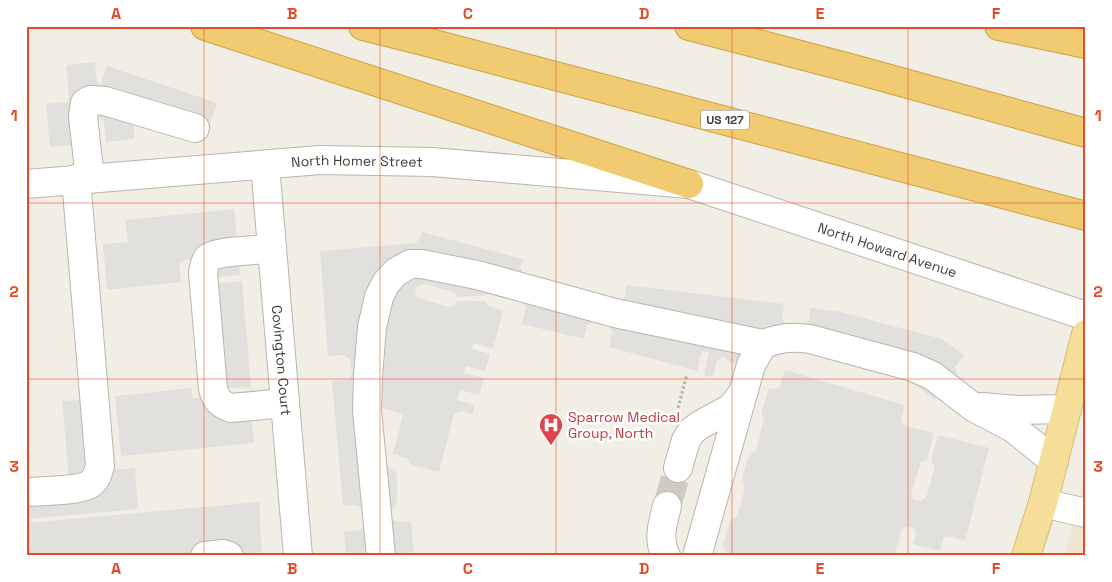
<svg xmlns="http://www.w3.org/2000/svg" width="1112" height="582" font-family="'Space Grotesk',sans-serif">
  <style>
    .commercial { fill: #f1e5d1 }
    .parking { fill: #e2e0dd }
    .lines { fill: none; stroke-linecap: round; stroke-linejoin: round }
    .minor-tunnel { stroke: #cecbc2; stroke-width: 28; stroke-dasharray: 28 14; stroke-linecap: butt }
    .minor-casing { stroke: #bbb5a9; stroke-width: 30 }
    .major-casing { stroke: #d7bb6c; stroke-width: 30 }
    .highway-casing { stroke: #cea042; stroke-width: 30 }
    .path { stroke: #bbb19b; stroke-width: 3; stroke-dasharray: 2.5 2.5; stroke-linecap: butt }
    .minor { stroke: #fff; stroke-width: 28 }
    .major { stroke: #f4de9a; stroke-width: 28 }
    .highway { stroke: #f0cb71; stroke-width: 28 }
    .grid { fill: none; stroke: #e54b27; stroke-width: 1; stroke-opacity: 0.55 }
    .labels { text-anchor: middle; dominant-baseline: central; stroke-width: 5; stroke-linejoin: round; paint-order: stroke }
    .shield { fill: #fff; stroke: #7b7872; stroke-width: 1 }
    .shield-label { font-size: 12px; font-weight: bold; fill: #423e35 }
    .street-label { font-size: 14px; fill: #423e35; stroke: #fff }
    .health-label { font-size: 14px; fill: #be3a42; stroke: #fff; text-anchor: start }
    .neatline { fill: none; stroke: #e54b27; stroke-width: 2 }
    .grid-label { font-size: 16px; text-anchor: middle; font-weight: bold; fill: #e54b27 }
  </style>
  <rect width="100%" height="100%" fill="#f1eee5"/>
  <path class="commercial" d="M1086,471V556H1064Z"/>
  <path class="parking" d="M95,62L97,82L100,85L107,66L217,103L207,132L139,124L134,125V139L106,142L104,121L100,119L98,121L100,145L74,147L71,145L50,147L46,104L67,102L69,96L66,65Z
    M234,209L240,275L219,277L217,279L220,283L242,281L251,387L230,388L227,391L229,394L249,392L254,443L121,456L115,396L191,388L193,398L208,397L195,263L189,259L184,260L179,264L181,282L107,290L103,244L128,242L125,220Z
    M422,232L523,259L520,268L523,273L517,299L493,293L488,295L458,297L454,292L424,284L416,287L415,292L419,298L448,307L455,305L457,301H486L488,306L503,310L493,349L473,343L472,349L490,354L485,371L466,366L464,373L484,378L479,395L460,390L457,400L475,405L473,414L461,411L454,414L439,472L410,464L407,458L393,454L403,414L381,408L386,462L390,469L397,473V503L390,512L392,518L397,522L411,521L414,556H346L344,532L360,530L365,524L362,509L356,505L343,506L332,381L348,380L352,374L350,359L343,355L328,356L320,251L415,243L421,238Z
    M626,285L784,304L782,319L786,324H804L809,321L810,308L841,312L942,339L964,355L955,367L957,375L934,400L918,386L895,373L803,352L787,353L772,358L762,371L731,363L723,357L717,360L713,377L704,375L709,352L702,351L697,371L609,347L612,332L610,326L595,322L587,325L584,339L522,324L526,308L523,301H620L625,297Z
    M785,370L905,405L901,420L905,426L934,433L927,460L921,462L911,494L914,500L920,501L926,498L935,466L931,461L938,435L989,448L965,541L949,536L943,538L940,551L913,544L916,534L914,528L908,526L902,529L894,556H726L727,552L723,546L730,521L737,517L745,487L742,479L749,454L756,450L764,419L761,414L769,388L775,389L780,386Z
    M103,398L110,470L135,468L138,509L26,519V484L69,480L62,401Z
    M259,502L262,556H26V523Z"/>
  <g class="lines">
    <path class="minor-tunnel" d="M667,506L678,468"/>
    <g class="minor-casing">
      <g id="minor">
        <path id="s1" d="M265,165L298,556"/>
        <path d="M90,178L83,117L85,103L90,100L105,101L195,128"/>
        <path id="s2" d="M26,184L320,160L432,162L689,184L1086,316"/>
        <path d="M272,249C260,250 215,251 208,258C204,262 204,268 203,273L213,389C216,400 220,404 231,408L285,403"/>
        <path d="M982,407L1017,410L1067,409"/>
        <path d="M678,468L686,440L692,431L700,425L731,408L743,393"/>
        <path d="M26,492C40,491 80,491 90,484C96,480 98,473 100,466L76,179"/>
        <path d="M1043,503L1086,513"/>
        <path d="M205,556L223,554L229,556"/>
        <path d="M381,556L367,410L368,376L372,327L379,297L386,283L396,272L410,264H422L477,275L615,313L763,344"/>
        <path d="M666,556C657,539 663,523 667,506"/>
        <path d="M697,556L751,365L763,344C780,338 792,336 810,339L913,367L933,376L973,407L1013,428L1054,461"/>
      </g>
    </g>
    <g class="major-casing">
      <path id="major" d="M1026,556L1043,503L1086,334"/>
    </g>
    <g class="highway-casing">
      <path id="highway" d="M205,26L689,184
        M363,26L419,40L1086,216
        M689,26L850,68L1086,133
        M999,26L1086,44"/>
    </g>
    <path class="path" d="M678,408L687,374"/>
    <use href="#minor" class="minor"/>
    <use href="#major" class="major"/>
    <use href="#highway" class="highway"/>
  </g>
  <path class="grid" d="M204,26V556M380,26V556M556,26V556M732,26V556M908,26V556M26,203H1086M26,379H1086"/>
  <defs>
    <g id="hospital-pin" transform="scale(1.25)"><path d="M0 17L-7.5 6A9.5 9.5 0 1 1 7.5 6Z" fill="#e0444e" stroke="#fff"/><path d="M-5-5h3v3.5h4V-5h3V5h-3V1.5h-4V5h-3Z" fill="#fff"/></g>
  </defs>
  <g fill-rule="evenodd">
    <use href="#hospital-pin" x="551" y="425"/>
  </g>
  <g class="labels">
    <rect class="shield" x="701" y="110.5" width="48" height="19" rx="4"/>
    <g class="shield-label">
      <text x="725" y="120">US 127</text>
    </g>
    <g class="street-label">
      <text stroke="none"><textPath href="#s2" startOffset="332">North Homer Street</textPath></text>
      <text stroke="none"><textPath href="#s2" startOffset="874">North Howard Avenue</textPath></text>
      <text stroke="none"><textPath href="#s1" startOffset="196">Covington Court</textPath></text>
    </g>
    <g class="health-label">
      <text x="568" y="417">Sparrow Medical<tspan x="568" dy="16">Group, North</tspan></text>
    </g>
  </g>
  <rect width="1112" height="582" fill="none" stroke="#ffffff" stroke-width="55"/>
  <rect x="28" y="28" width="1056" height="526" class="neatline"/>
  <g class="grid-label">
    <text x="116" y="19">A</text>
    <text x="292" y="19">B</text>
    <text x="468" y="19">C</text>
    <text x="644" y="19">D</text>
    <text x="820" y="19">E</text>
    <text x="996" y="19">F</text>
    <text x="14" y="121">1</text>
    <text x="1098" y="121">1</text>
    <text x="14" y="297">2</text>
    <text x="1098" y="297">2</text>
    <text x="14" y="472">3</text>
    <text x="1098" y="472">3</text>
    <text x="116" y="574">A</text>
    <text x="292" y="574">B</text>
    <text x="468" y="574">C</text>
    <text x="644" y="574">D</text>
    <text x="820" y="574">E</text>
    <text x="996" y="574">F</text>
  </g>
</svg>
